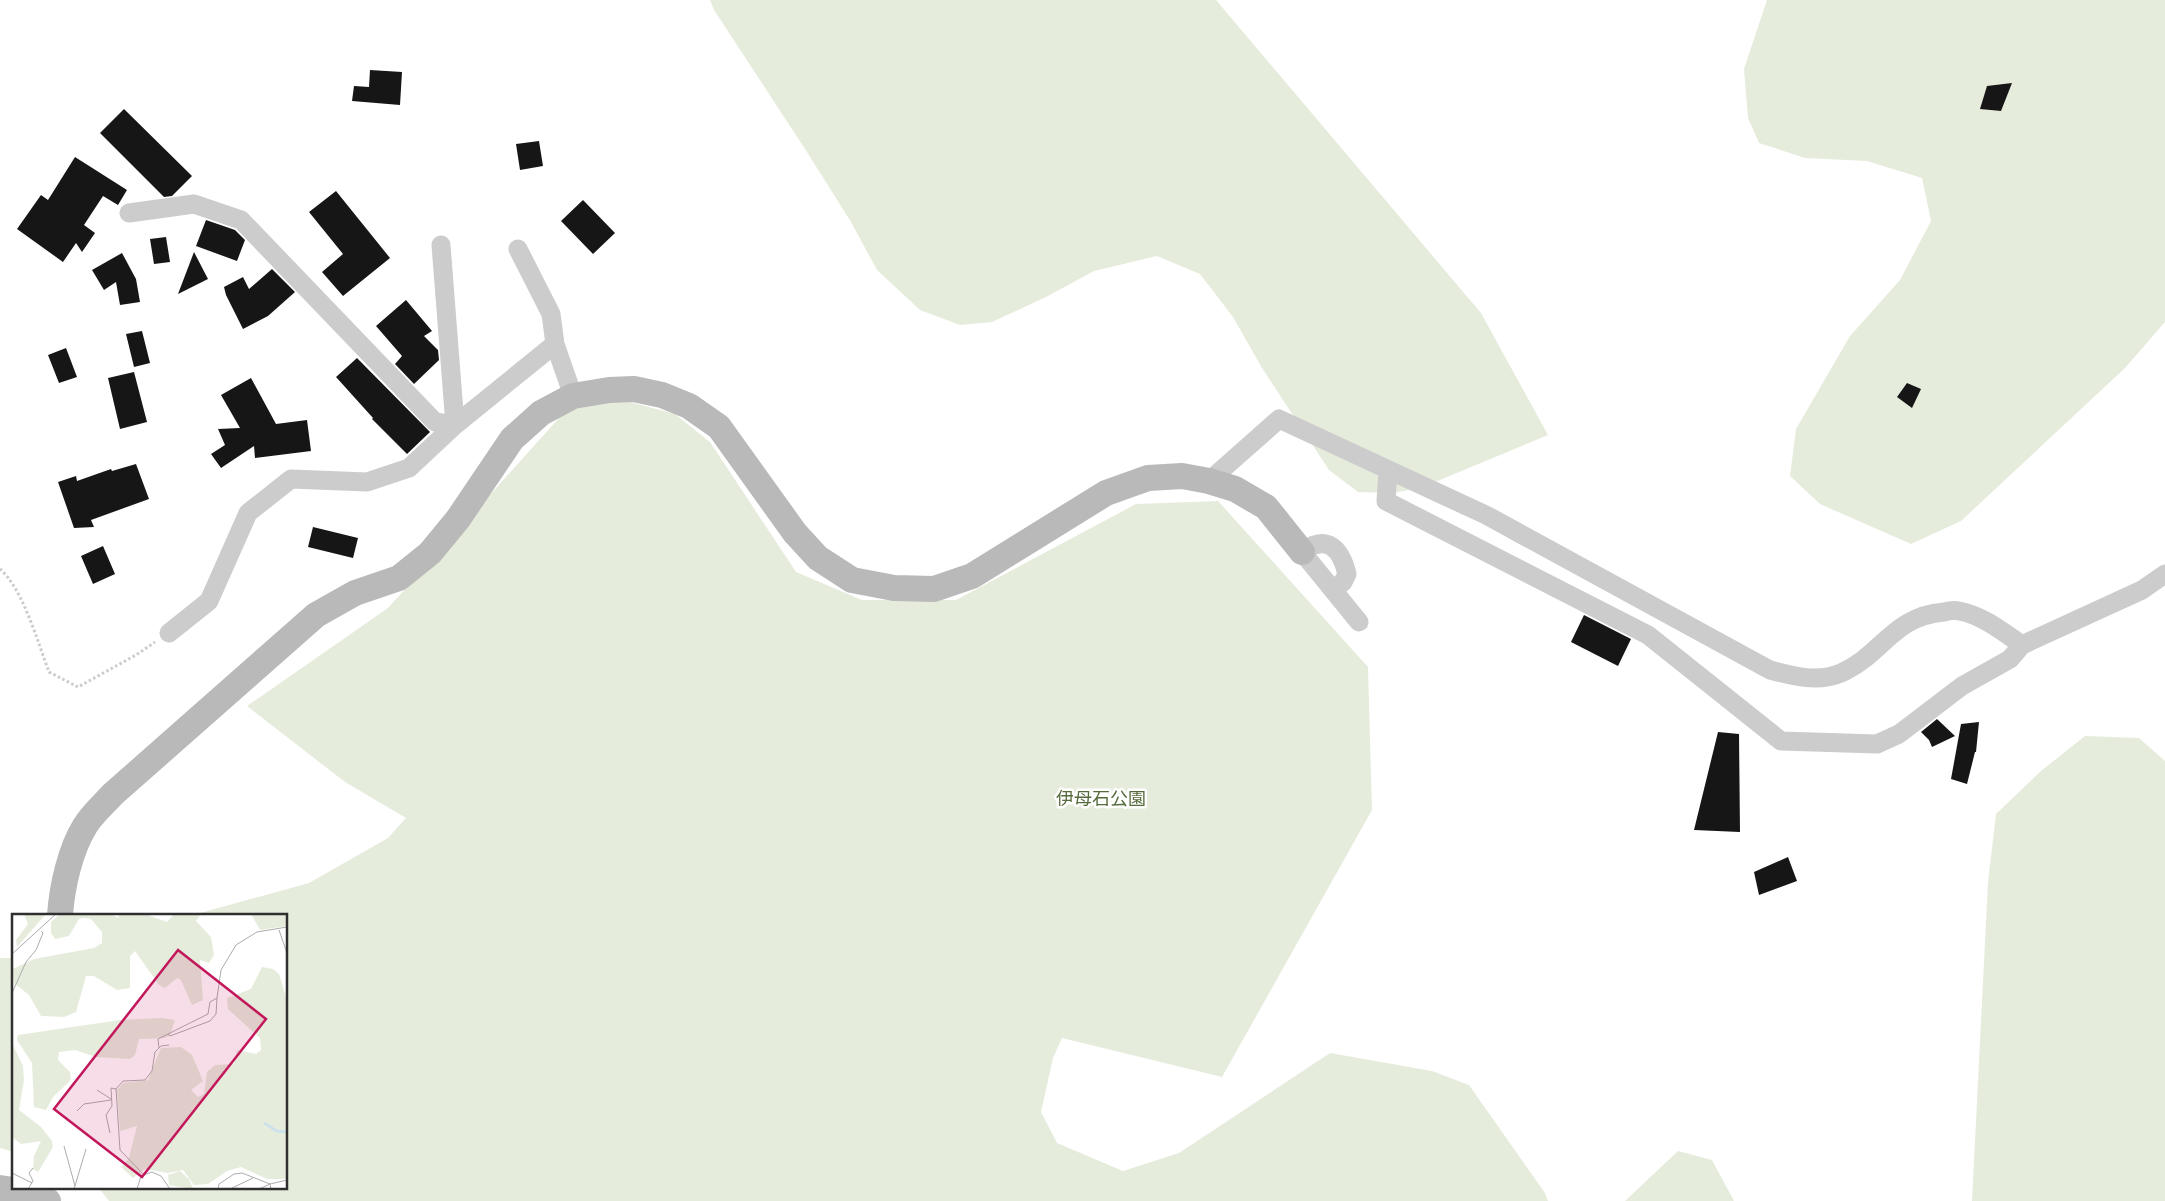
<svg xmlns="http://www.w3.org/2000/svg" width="2165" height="1201" font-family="Lato,'Noto Sans JP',sans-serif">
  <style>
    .green { fill: #e6ecdc }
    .building { fill: #161616 }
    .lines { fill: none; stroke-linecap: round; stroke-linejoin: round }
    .path { stroke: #ccc; stroke-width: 3; stroke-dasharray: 2.5 2.5; stroke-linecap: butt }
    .street { stroke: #ccc; stroke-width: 19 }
    .secondary { stroke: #b9b9b9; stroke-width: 26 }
    .labels { text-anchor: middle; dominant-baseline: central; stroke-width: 5; stroke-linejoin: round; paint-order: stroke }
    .park-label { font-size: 18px; fill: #556b3b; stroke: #fff }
    .inset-river { fill: none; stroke: #c8e1ec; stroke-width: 2.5 }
    .inset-road { fill: none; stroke: #acacac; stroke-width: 1 }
    .view { fill: #c2185b; fill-opacity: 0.15; stroke: #c2185b; stroke-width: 2.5 }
    .inset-edge { fill: none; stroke: #2f2f2f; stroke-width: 2.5 }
  </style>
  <rect width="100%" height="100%" fill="#fff"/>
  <path class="green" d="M710,0H1216L1481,313L1548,435L1423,487L1393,493L1358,492L1329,470L1262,368L1233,317L1200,274L1157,256L1094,271L1046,297L992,322L960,325L920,310L877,270L851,222L805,149L714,10Z
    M1767,0H2165V322L2125,368L1961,521L1911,544L1820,504L1790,476L1796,429L1850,336L1900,280L1931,221L1922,178L1867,161L1805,158L1759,143L1748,118L1744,69Z
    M600,394L675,414L710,442L796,572L862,600H956L1136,504L1218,501L1368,667L1372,810L1222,1077L1062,1038L1053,1058L1041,1112L1057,1143L1123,1171L1179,1153L1330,1053L1432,1071L1469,1085L1545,1193L1548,1201H109L98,1187H286V915H193L309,883L388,838L406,818L345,782L247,706L388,608L568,408Z
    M2085,736L2139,738L2165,761V1201H1972L1988,882L1996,814L2041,771Z
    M0,958H14V1152L0,1148Z
    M1678,1151L1712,1160L1734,1201H1625Z"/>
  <path class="building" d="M370,70L402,72L400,105L352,101L354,86L369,87Z
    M2012,83L2001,111L1980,109L1987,86Z
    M124,109L192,176L172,196L164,197L100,133Z
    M539,141L543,166L520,170L516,144Z
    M75,157L127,190L118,205L103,196L84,225L95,233L82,252L76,243L63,262L17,229L41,195L48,200Z
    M336,191L390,258L343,296L322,272L343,254L309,212Z
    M583,200L615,233L593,254L561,221Z
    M206,220L235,230L245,240L237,261L196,246Z
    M166,237L170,262L154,264L150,239Z
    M194,252L208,279L178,294Z
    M122,253L136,279L140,302L120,305L116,282L104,290L92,270Z
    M272,269L295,292L268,316L243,329L226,295L224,287L243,277L249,289Z
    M406,300L432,331L424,336L438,350L439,360L414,384L395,364L402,356L376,326Z
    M142,331L150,363L134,367L126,334Z
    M66,348L77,377L59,383L48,355Z
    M357,358L430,432L407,454L372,419L373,418L336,377Z
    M134,372L147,422L120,429L108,378Z
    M251,378L276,424L307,420L311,451L255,458L254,446L221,468L211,454L225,445L218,429L240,428L221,395Z
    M1907,383L1921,389L1912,408L1897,397Z
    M136,464L149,499L91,520L94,527L74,528L58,482L76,476L77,481L111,469L112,471Z
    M313,527L358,538L353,558L308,547Z
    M103,546L115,574L93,584L81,556Z
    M1584,615L1631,639L1618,666L1571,642Z
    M1937,719L1955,736L1932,747L1929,740L1921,732Z
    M1979,722L1976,752H1975L1967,784L1951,779L1961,724Z
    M1718,732L1739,734L1740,832L1694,830Z
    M1788,857L1797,881L1759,895L1754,872Z"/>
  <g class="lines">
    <path class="path" d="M0,569C23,589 38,643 49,672L78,687L136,655L155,642"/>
    <path class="street" d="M129,213L194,204L241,220L435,422L455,425
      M441,245L455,425
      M518,249L551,314L555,344
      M1388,470L1386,501L1648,635L1781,741L1877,744L1899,734L1962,686L2010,659L2022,645
      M1209,481L1279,419L1486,515L1770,670C1793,676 1818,683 1841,673C1882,655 1893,616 1944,612C1948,611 1954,610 1959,611C1982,615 2003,632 2022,645L2142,590L2165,574
      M1333,590L1343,582L1347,574C1341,549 1327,533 1302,552L1359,622
      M169,633L209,601L248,513L291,479L367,482L409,468L455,425L555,344L573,396"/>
    <path class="secondary" d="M60,915C62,887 70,850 85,826C92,814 104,804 113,794L316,615L355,593L399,578L430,553L458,519L512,439L541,413L573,396L609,390L634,389L662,395L689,406L719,427L795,533L818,558L852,580L894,588L934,589L972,576L1106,493L1148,478L1182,476L1209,481L1235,489L1266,507L1302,552
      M0,1188L34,1193L48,1201"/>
  </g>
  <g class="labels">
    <g class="park-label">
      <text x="1101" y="798">伊母石公園</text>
    </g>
  </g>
  <g transform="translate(12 914)">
    <rect width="275" height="275" fill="#fff"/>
    <path d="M12,0H34L5,33L4,26L16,10ZM48,0H98L106,4L107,0H133L155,8L162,0H189L184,7L199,23L202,41L197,49L188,46L191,86L180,91L169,66L165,64L153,74L147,71L123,37L118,42V74L105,76L82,62H74L64,98L52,103L29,102L17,81L2,69L1,55L22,45L82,34L90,29V18L79,5L72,4L67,5L57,22L43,25L39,19V8ZM239,0H275V12L248,16ZM250,53L261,55L267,60L275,86V265H255L229,253L215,257L196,270L182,271L171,256L156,259L133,255L121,264L109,253L117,244L125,212L108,217L105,176L111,169L136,166L149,134L169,133L180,141L191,167L179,176L186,183L192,180L195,158L203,151L222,150L225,136L244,140L249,136L248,124L216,95L215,84L239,75ZM150,104L163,106L158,121L153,124L127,125L123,141L118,145L84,143L63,136L47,138L46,146L58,158L59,166L41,183L34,196L22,193L20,149L5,126L6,121L108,106ZM0,129L11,152L12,166L7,196L29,213L40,227L41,233L26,258L21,255L22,242L29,227L9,230L0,223ZM168,257L177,265L181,275L157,271L156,261Z" fill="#e6ecdc"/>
    <path class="inset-river" d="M252,209L265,217L275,218"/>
    <path class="inset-road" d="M267,16L275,39M0,40L44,0M0,79L14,48L24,36L31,19L29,17M156,120L158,122L198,107L204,100L205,84M147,134L146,125L196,100L198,88L205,84L209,56L224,31L245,18L275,13M85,176L99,185M65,197L72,190L99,186M98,219L94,201L100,192L99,174L104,175M52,232L63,272M0,259L20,269M132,261L108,236L104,175L111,167L133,166L140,157L143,138L149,132L157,131M16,275L21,267L17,259L21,254M62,275L74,235M125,275L129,262L140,258L149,262L158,275M206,275L207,270L222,260L230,259L258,270L275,266M218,275L241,264M247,275L258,270L259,275"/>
    <path class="view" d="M166,36L254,105L130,263L42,195Z"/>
    <rect width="275" height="275" class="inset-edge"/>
  </g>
</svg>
